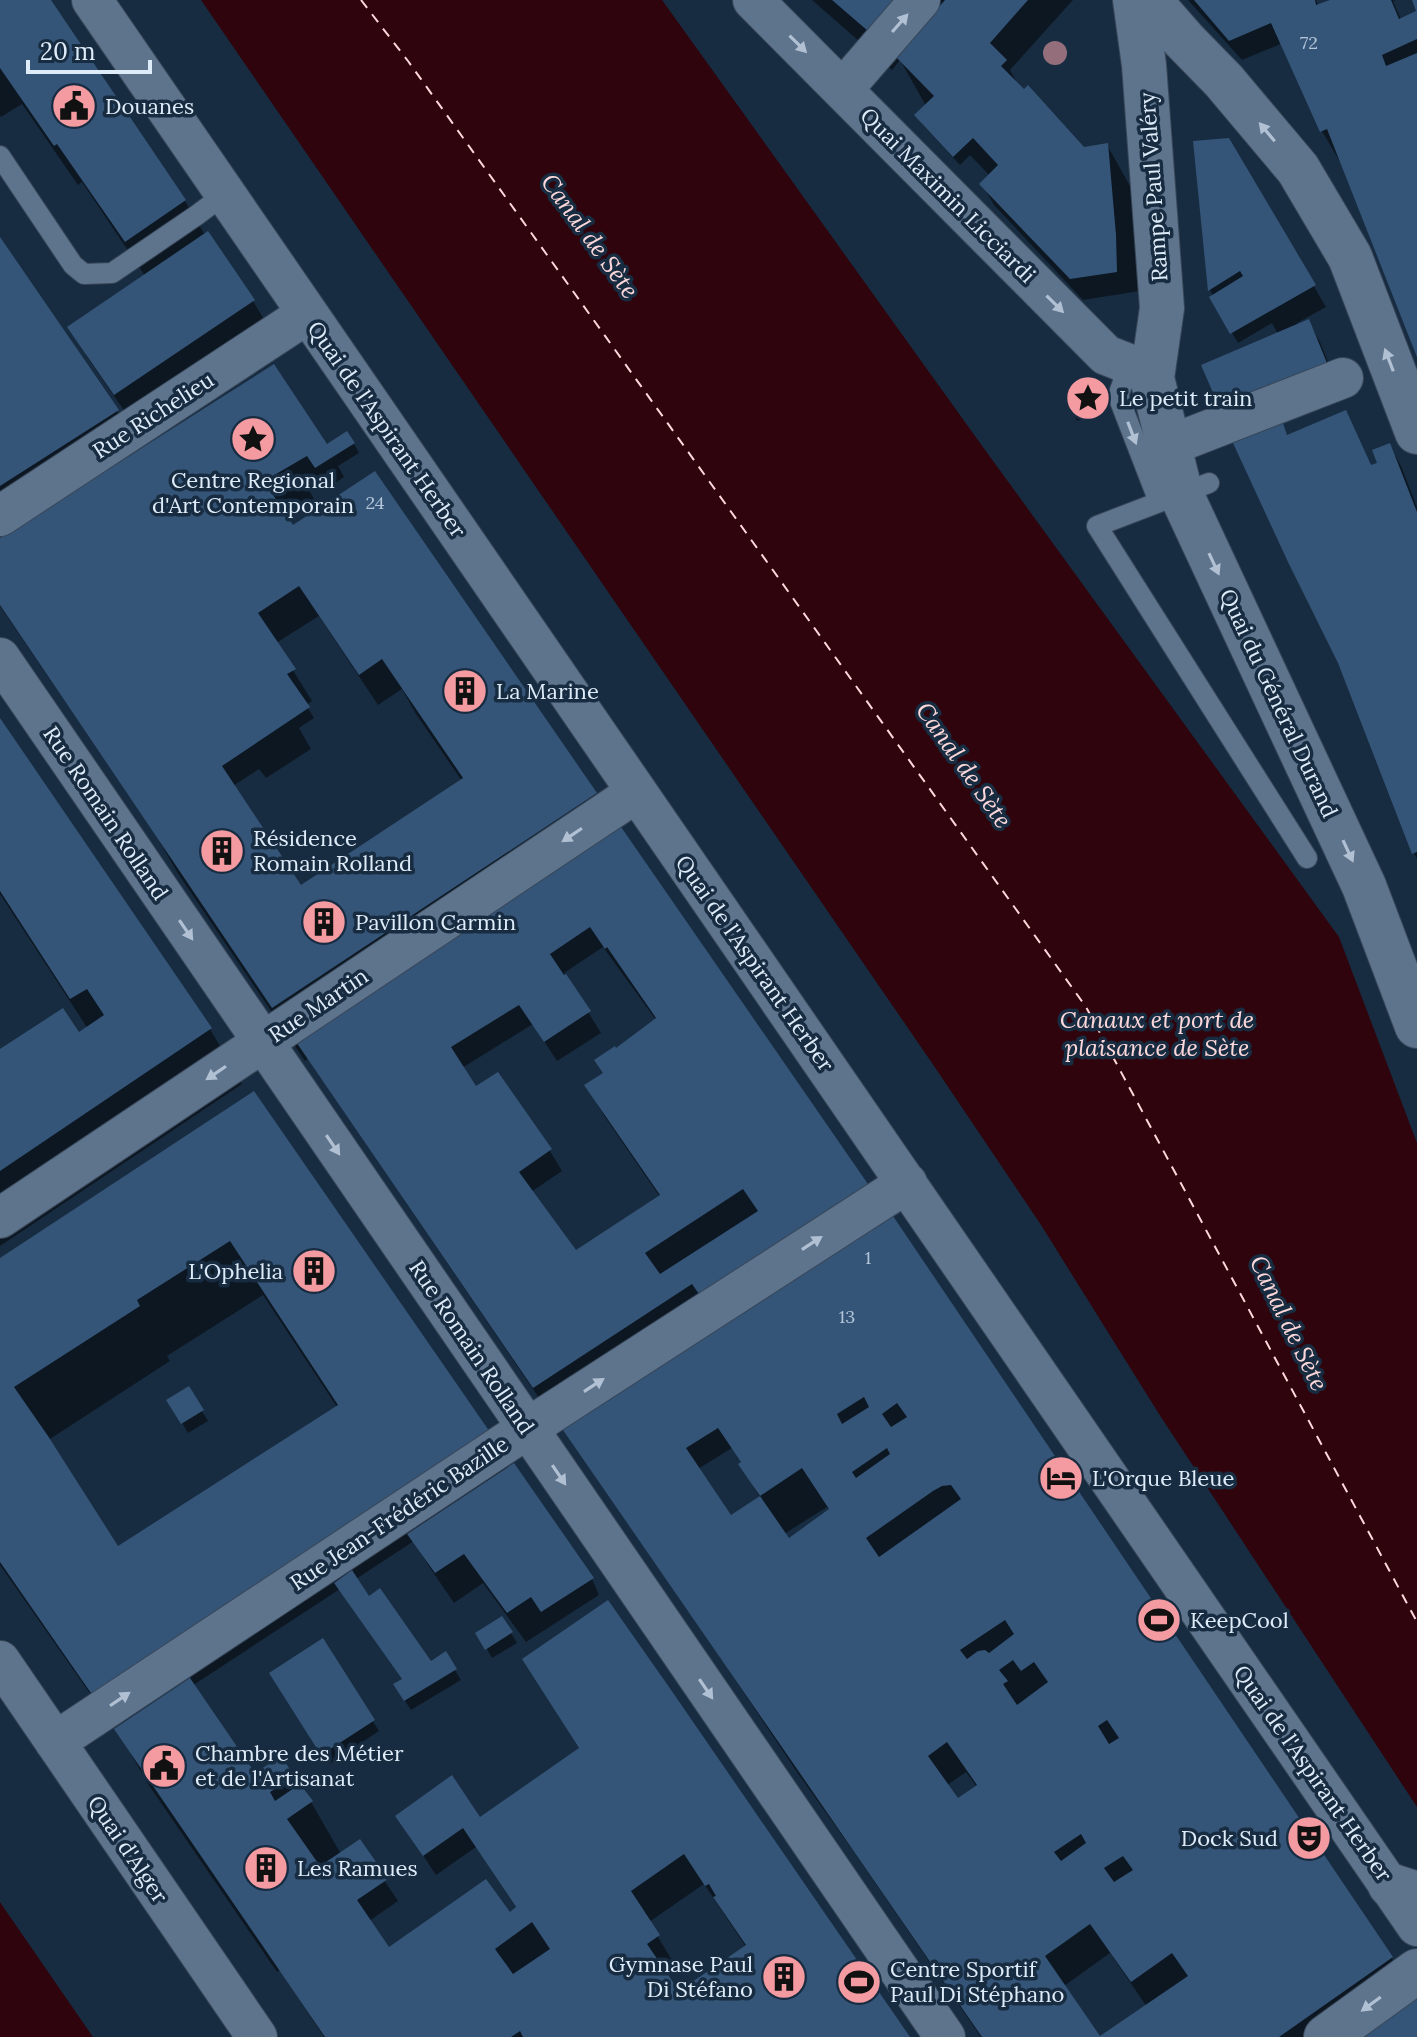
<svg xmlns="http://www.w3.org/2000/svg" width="1417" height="2037" font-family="Lora,serif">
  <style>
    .water { fill: #2f040c }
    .shadow { fill: #0007; fill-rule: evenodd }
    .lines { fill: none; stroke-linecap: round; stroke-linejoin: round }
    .ferry { stroke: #fcd8da; stroke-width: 2; stroke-dasharray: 10 8; stroke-linecap: butt }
    .building { fill: #355578; fill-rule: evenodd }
    .lane-casing { stroke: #384759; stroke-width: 22 }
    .street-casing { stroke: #384759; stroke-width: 42 }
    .secondary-casing { stroke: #384759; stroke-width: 46 }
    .lane { stroke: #5e748d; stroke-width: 20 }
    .street { stroke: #5e748d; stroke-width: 40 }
    .secondary { stroke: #5e748d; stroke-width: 44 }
    .tree { fill: #946f7b }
    .oneway { fill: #b1c1d3 }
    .labels { text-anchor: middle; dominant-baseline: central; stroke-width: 7; stroke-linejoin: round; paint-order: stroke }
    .number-label { font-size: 18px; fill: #b4c6d9 }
    .poi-label { font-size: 22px; fill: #deebf9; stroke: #182c41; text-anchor: start }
    .street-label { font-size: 22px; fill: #deebf9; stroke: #182c41 }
    .water-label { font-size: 24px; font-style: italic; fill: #fcd8da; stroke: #182c41 }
  </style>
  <rect width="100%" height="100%" fill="#182c41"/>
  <path class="water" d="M201,0H662L980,443L1339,937L1417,1143V1807L1159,1414L1041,1225L932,1063Z
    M0,1902L4,1908L93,2037H0Z"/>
  <path class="shadow" d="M0,0H48L185,201L205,235L253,301L271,331L134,425L88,358L70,327L145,276L82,182L78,185L22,104L1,117L0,115Z
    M812,0H1073L1010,70L1021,90L1083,150L1107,145L1138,200L1146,290L1083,300L994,205L982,184L990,176L970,155L960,165L923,125L917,116L926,106L900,60L892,70Z
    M1188,0H1316L1319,7L1337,0H1396L1393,1L1401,20L1417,13V353L1342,161L1340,162L1322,131L1283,43L1242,60Z
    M1228,140L1326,307L1297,323L1298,326L1308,322L1320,342L1337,384L1278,334L1272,323L1238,343L1212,298L1214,297L1210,290Z
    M0,240L117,411L140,451L331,455L354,444L359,453L338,466L344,477L328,488L320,476L306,485L317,504L288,521L595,794L613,825L868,1188L888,1221L1087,1508L1392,1958L1414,1997L1417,2037H1102L1147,2007L1110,1953L1064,1986L1099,2037H981L854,1852L797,1772L702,1630L578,1451L722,1329L711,1313L552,1417L308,1059L305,1061L177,872L157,837L0,606V540L23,525L0,491ZM319,616L378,705L402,689L416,714L462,781L300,888L233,786L259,769L266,778L311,749L299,728L314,718L306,705L312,701L276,643ZM603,947L656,1020L616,1051L604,1074L587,1086L605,1117L660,1197L575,1253L531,1192L562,1171L550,1151L497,1074L476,1088L462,1068L533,1024L557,1061L601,1033L564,973ZM732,1448L743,1463L741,1465L760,1498L731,1518L698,1469ZM827,1507L830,1511L788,1541L784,1534ZM966,1772L977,1787L957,1801L946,1786Z
    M1067,401L1098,402L1102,412L1077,421Z
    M1282,426L1288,437L1371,467L1379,464L1390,446L1401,466L1417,507V859L1414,853Z
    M0,721L210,1029L242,1084L0,1246V1051L78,1035L88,1029L0,894Z
    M253,1093L491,1436L509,1468L592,1579L599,1595L526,1642L483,1583L454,1603L428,1565L414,1541L356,1579L369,1598L430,1663L445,1654L461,1680L411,1710L401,1695L403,1680L340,1589L192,1686L254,1775L293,1778L311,1802L341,1854L359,1842L398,1901L369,1921L388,1950L510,1915L517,1909L476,1847L436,1875L397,1816L479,1819L580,1750L524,1660L907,2037H324L280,1970L277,1972L148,1784L117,1729L191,1679L189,1675L112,1725L0,1565V1260ZM263,1295L337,1407L117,1549L47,1441L170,1361L167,1356ZM704,1884L746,1947L679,1993L665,1974L676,1967L649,1922Z
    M188,1389L208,1421L188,1433L169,1401Z
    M502,1618L517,1643L492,1658L478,1633Z
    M322,1641L379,1731L329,1764L284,1694Z"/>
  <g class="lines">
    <path class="ferry" d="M361,0L408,61L1086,1007L1417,1622"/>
  </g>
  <path class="building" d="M0,0H51L186,200L125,242L57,144L54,146L0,68Z
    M832,0H895L868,31Z
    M945,0H1028L990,43L1007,60L1001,66L1024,89L1028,85L1084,147L1108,143L1116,235L1117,272L1070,279L979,184L998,165L973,138L953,157L914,115L934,96L895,56Z
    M1194,0H1315L1316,5L1330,0H1391L1399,19L1416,11L1412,0H1417V39L1382,55L1386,66L1417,53V357L1327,129L1320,132L1271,23L1229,41Z
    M1229,138L1316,285L1230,334L1209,297L1243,276L1240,271L1208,291L1193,141Z
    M208,231L255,300L114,395L67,327Z
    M0,237L119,410L0,486Z
    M1309,319L1327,363L1220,409L1201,365Z
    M274,364L327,444L347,431L355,443L315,468L307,456L264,481L293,525L375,471L597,793L272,1008L0,605V538ZM299,586L359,675L382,659L463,778L301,885L222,766L310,707L287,674L296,669L258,613Z
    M1093,389L1098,402L1070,412L1065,400Z
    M1346,410L1371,465L1377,463L1372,450L1390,443L1417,512V852L1412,854L1338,663L1288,562L1233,443L1283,423L1287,435Z
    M0,718L212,1028L0,1171V1049L63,1008L79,1032L104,1015L87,989L70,999L0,891Z
    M619,824L870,1187L701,1297L692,1284L533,1388L292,1036ZM590,927L605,949L607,947L656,1018L616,1048L615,1046L594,1060L603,1073L584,1085L660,1195L576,1250L519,1172L552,1149L498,1072L476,1086L451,1047L519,1005L544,1042L591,1011L566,974L564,975L550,954ZM743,1189L758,1211L660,1274L645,1253Z
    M254,1091L492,1435L93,1696L0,1562V1258ZM230,1241L338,1405L118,1546L48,1436L14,1387L140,1306L137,1300Z
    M893,1216L1393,1957L1279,2037H982L563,1430ZM864,1397L869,1407L842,1424L837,1414ZM897,1403L907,1417L891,1427L882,1414ZM718,1428L741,1462L738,1464L760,1496L802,1468L829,1509L789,1538L760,1496L731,1515L686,1448ZM887,1448L890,1454L856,1478L852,1472ZM951,1485L961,1499L879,1557L866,1538L933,1491L942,1486ZM1005,1620L1014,1634L989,1653L985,1650L978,1651L967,1659L960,1650ZM1013,1660L1021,1671L1034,1662L1048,1682L1017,1705L1003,1684L1008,1681L999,1670ZM1107,1720L1119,1738L1109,1744L1098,1726ZM947,1742L977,1785L958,1798L928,1756ZM1081,1834L1086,1843L1061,1861L1054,1852ZM1123,1856L1133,1870L1114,1882L1104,1868ZM1090,1924L1131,1982L1172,1953L1188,1976L1100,2036L1045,1956Z
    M189,1386L204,1410L181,1424L166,1400Z
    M514,1463L594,1578L541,1612L531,1597L507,1613L464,1554L435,1573L407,1534Z
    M352,1570L369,1596L380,1588L431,1661L446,1651L457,1669L404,1701L393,1684L402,1679L334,1583Z
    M608,1600L669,1687L910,2037H523L520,2031L511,2037H325L114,1729L190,1678L255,1773L281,1756L295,1777L270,1792L275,1801L300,1784L313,1801L287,1819L320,1866L360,1839L388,1879L357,1900L389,1947L486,1879L510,1912L516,1907L463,1828L423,1856L395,1816L452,1775L480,1817L579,1748L522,1659ZM684,1854L705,1886L709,1884L716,1896L713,1897L746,1945L679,1991L647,1944L660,1935L631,1891ZM532,1922L550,1949L513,1974L495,1949Z
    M502,1616L513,1632L485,1650L475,1633Z
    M323,1638L375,1720L321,1755L269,1673Z
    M1417,1992V2037H1351Z"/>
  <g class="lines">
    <g class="lane-casing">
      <path id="lane" d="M0,156L73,265L84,274L112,273L197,215L225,194
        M1131,359L1118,396L1159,502
        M1209,483L1097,526L1307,858"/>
    </g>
    <g class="street-casing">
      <path id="street" d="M92,0L1417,1926
        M753,0L1106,355L1129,364L1152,378
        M843,89L920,0
        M1168,446L1343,378
        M0,516L307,314
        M0,658L945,2037
        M0,1218L637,792
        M0,1661L257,2037
        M55,1742L528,1428L907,1183"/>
    </g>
    <g class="secondary-casing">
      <path id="secondary" d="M1135,0L1144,65L1162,308L1152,378L1181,494L1364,886L1417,1026
        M1149,0L1184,40L1224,81L1298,169L1350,257L1417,432
        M1390,1885L1417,1894
        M1326,2037L1417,1971"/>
    </g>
    <use href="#lane" class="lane"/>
    <use href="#street" class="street"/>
    <use href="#secondary" class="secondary"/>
  </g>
  <circle class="tree" cx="1055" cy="53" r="12"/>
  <defs><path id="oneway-solid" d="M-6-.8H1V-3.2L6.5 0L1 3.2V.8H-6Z" transform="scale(2)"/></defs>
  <g class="oneway">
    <use href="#oneway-solid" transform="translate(900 23) rotate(-49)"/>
    <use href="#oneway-solid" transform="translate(798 44) rotate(45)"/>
    <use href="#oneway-solid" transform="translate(1267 132) rotate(-130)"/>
    <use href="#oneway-solid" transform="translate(1055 304) rotate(45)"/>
    <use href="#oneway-solid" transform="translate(1389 360) rotate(-111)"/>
    <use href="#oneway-solid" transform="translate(1132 433) rotate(69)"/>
    <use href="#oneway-solid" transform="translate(1214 564) rotate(65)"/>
    <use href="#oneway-solid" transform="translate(572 835) rotate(146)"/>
    <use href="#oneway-solid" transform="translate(1348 851) rotate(65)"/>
    <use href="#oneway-solid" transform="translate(186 930) rotate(56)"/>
    <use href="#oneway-solid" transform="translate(216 1073) rotate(146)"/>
    <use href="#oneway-solid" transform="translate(333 1145) rotate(56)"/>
    <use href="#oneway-solid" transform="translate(812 1243) rotate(-33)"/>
    <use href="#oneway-solid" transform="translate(594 1385) rotate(-33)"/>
    <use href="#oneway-solid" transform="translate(559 1475) rotate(56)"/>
    <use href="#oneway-solid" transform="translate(706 1689) rotate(56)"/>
    <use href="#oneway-solid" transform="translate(120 1699) rotate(-34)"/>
    <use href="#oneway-solid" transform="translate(1371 2004) rotate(144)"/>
  </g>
  <defs>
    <g id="civic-disc" transform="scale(2.3)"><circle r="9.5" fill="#f49aa1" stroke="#182c41"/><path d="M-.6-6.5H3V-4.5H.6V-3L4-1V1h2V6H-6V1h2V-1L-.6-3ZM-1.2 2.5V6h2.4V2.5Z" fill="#111"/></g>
    <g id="sight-disc" transform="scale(2.3)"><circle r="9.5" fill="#f49aa1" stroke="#182c41"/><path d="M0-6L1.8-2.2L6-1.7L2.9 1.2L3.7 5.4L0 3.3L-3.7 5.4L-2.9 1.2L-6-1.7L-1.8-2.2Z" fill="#111"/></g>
    <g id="building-disc" transform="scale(2.3)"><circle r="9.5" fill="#f49aa1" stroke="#182c41"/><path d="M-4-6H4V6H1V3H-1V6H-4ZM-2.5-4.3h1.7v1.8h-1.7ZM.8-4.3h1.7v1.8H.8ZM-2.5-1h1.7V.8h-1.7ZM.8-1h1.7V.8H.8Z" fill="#111"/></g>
    <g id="hotel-disc" transform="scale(2.3)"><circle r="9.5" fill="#f49aa1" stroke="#182c41"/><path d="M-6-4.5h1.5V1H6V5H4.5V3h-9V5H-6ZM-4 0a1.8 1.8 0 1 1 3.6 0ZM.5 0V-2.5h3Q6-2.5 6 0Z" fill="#111"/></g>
    <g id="stadium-disc" transform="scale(2.3)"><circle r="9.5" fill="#f49aa1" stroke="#182c41"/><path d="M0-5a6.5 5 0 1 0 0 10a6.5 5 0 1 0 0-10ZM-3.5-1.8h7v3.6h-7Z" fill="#111"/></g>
    <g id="theatre-disc" transform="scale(2.3)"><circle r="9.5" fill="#f49aa1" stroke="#182c41"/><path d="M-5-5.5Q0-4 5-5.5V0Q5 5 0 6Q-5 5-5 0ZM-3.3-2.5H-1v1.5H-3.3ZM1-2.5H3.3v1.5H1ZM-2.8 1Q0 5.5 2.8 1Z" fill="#111"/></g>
  </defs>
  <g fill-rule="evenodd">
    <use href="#civic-disc" x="74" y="106"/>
    <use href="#sight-disc" x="1088" y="398"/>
    <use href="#sight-disc" x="253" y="439"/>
    <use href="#building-disc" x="465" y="691"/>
    <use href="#building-disc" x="222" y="851"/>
    <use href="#building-disc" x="324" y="922"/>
    <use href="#building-disc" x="314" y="1271"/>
    <use href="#hotel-disc" x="1061" y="1478"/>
    <use href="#stadium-disc" x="1159" y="1620"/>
    <use href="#civic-disc" x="164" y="1766"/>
    <use href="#theatre-disc" x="1309" y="1838"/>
    <use href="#building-disc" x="266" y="1868"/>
    <use href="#building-disc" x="784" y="1977"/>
    <use href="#stadium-disc" x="859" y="1982"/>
  </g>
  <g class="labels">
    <g class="number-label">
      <text x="1309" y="42">72</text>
      <text x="375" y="502">24</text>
      <text x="868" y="1257">1</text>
      <text x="847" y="1316">13</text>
    </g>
    <g class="poi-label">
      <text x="105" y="106">Douanes</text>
      <text x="1119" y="398">Le petit train</text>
      <text x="253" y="480" text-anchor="middle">Centre Regional<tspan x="253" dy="25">d'Art Contemporain</tspan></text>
      <text x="496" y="691">La Marine</text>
      <text x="253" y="838">Résidence<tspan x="253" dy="25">Romain Rolland</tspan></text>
      <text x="355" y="922">Pavillon Carmin</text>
      <text x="283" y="1271" text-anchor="end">L'Ophelia</text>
      <text x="1092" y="1478">L'Orque Bleue</text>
      <text x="1190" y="1620">KeepCool</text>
      <text x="195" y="1753">Chambre des Métier<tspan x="195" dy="25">et de l'Artisanat</tspan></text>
      <text x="1278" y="1838" text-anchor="end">Dock Sud</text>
      <text x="297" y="1868">Les Ramues</text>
      <text x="753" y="1964" text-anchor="end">Gymnase Paul<tspan x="753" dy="25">Di Stéfano</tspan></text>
      <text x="890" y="1969">Centre Sportif<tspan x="890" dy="25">Paul Di Stéphano</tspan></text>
    </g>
    <g class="street-label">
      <text transform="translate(1153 187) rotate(-94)">Rampe Paul Valéry</text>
      <text transform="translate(948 195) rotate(45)">Quai Maximin Licciardi</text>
      <text transform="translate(153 415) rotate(-33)">Rue Richelieu</text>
      <text transform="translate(387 429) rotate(55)">Quai de l'Aspirant Herber</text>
      <text transform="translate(1279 703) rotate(65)">Quai du Général Durand</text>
      <text transform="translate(106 813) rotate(56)">Rue Romain Rolland</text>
      <text transform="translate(755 963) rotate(55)">Quai de l'Aspirant Herber</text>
      <text transform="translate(318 1005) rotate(-34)">Rue Martin</text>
      <text transform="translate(472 1347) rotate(56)">Rue Romain Rolland</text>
      <text transform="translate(399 1513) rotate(-34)">Rue Jean-Frédéric Bazille</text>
      <text transform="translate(1313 1773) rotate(55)">Quai de l'Aspirant Herber</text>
      <text transform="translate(128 1849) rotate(56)">Quai d'Alger</text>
    </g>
    <g class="water-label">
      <text transform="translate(590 236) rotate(54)">Canal de Sète</text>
      <text transform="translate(964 765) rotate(55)">Canal de Sète</text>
      <text x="1157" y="1019">Canaux et port de<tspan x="1157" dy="28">plaisance de Sète</tspan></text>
      <text transform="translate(1289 1323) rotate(64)">Canal de Sète</text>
    </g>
  </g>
  <path d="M28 60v12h122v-12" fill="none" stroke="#deebf9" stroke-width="4"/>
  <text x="40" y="60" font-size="24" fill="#deebf9" stroke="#182c41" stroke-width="6" paint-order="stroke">20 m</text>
</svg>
